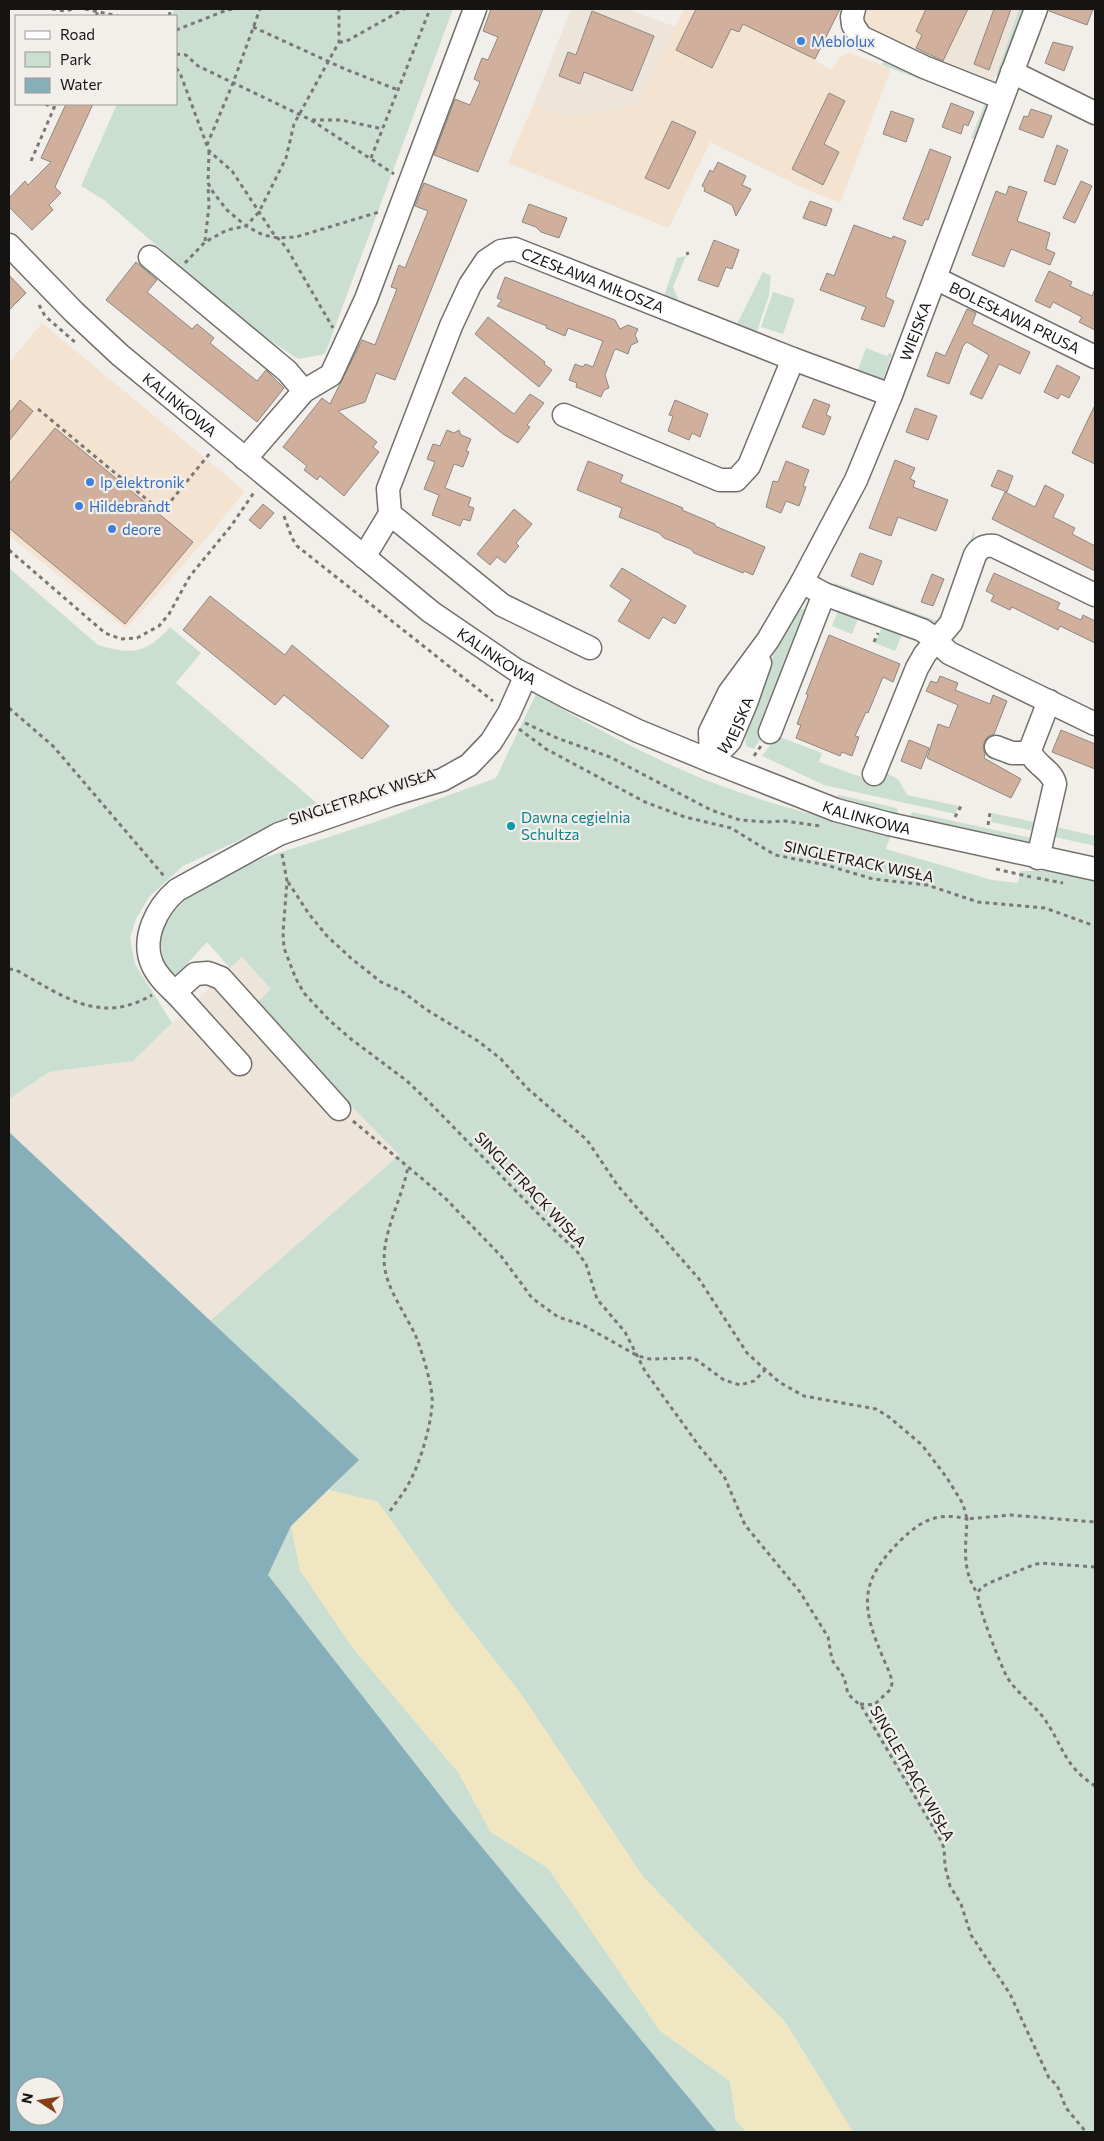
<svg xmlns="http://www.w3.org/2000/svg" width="1104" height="2141" font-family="Commissioner,sans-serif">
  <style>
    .commercial { fill: #f3e3d0 }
    .built { fill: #ede5d9 }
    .green { fill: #cadfd2 }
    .sand { fill: #f0e6c1 }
    .water { fill: #87afba; fill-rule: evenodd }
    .building { fill: #d0b09c; stroke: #8d8884 }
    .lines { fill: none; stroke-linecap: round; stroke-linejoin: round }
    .minor-casing { stroke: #73706b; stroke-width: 25 }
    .path { stroke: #7a7775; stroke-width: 3; stroke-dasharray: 4 4; stroke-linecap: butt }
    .minor { stroke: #fff; stroke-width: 22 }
    .shop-dot { fill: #3f7fe0; stroke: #f2efea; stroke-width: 2 }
    .culture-dot { fill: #0f9aa8; stroke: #f2efea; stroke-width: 2 }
    .labels { text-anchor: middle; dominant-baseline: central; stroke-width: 4.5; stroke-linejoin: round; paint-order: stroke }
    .shop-label { font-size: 15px; fill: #366cbe; stroke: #f2efea; text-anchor: start }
    .street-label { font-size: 15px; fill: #161413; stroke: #f2efea }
    .culture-label { font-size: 15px; fill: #0d838f; stroke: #f2efea; text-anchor: start }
  </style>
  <rect width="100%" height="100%" fill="#f2efea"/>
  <path class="commercial" d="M684,9H840L815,59L816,61L832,70L839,57L850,53L891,69L840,203L805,189L710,142L669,228L508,163L533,105L568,117L663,51Z
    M868,9H973L945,65L916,51L912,46L866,26L863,23Z
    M42,323L245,491L211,533L126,629L9,536V363Z"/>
  <path class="built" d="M571,9H628L676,27L641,100L632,107L568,117L533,105Z
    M973,9H1019L993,82L945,65Z
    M242,957L271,989L253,1006L399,1156L210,1321L9,1132V1099L49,1072L133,1061Z"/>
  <path class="green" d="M174,9H453L325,354L298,359L253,329L104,200L81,186L117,104H176V16H172Z
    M1019,9H1027L1001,79L996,75Z
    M885,56L986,101L988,104L975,139L971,138L985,103L882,65Z
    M686,256L673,287L680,303L736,326L763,272L771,276L769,295L756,334L857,372L866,348L887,356L889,353L892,354L882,382H871L749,335L746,337L739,335L737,330L670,304L664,296L677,258Z
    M773,292L795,299L783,334L761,327Z
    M975,528L973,544L940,627L833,590L835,583L940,622Z
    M9,568L98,645C132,655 146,654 170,627L201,653L176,683L318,804L183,866L149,897L136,919L130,938L135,964L172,1023L133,1061L49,1072L9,1099Z
    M839,608L857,615L858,619L852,634L832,626Z
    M802,609L807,611L767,729L754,749L746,746C739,717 782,637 797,611Z
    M883,625L900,631L902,635L895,651L875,643Z
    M536,694C595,728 655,761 719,785C775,806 833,820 891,834L886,849L992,880L1018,883L1020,871H1055L1095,880V2132H853L785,2022L644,1878L521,1694L451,1605L378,1502L329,1490L358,1460L210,1321L399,1155L253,1006L271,989L242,957L230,968L207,942L176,976L165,964L160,940L166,919L187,898L242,865L375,822L496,778Z
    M777,736L822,753L819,762L864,778L884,772L898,779L907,795L959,806L955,814L824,785L762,756Z
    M839,795L897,808L899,817L870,811L837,797Z
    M912,812L1037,839L1036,845L908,820Z
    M992,813L1039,823V832L991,822Z
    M1057,827L1095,836V846L1055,837Z
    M291,1526L300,1570L353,1648L458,1772L491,1832L548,1868L660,2030L730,2081L736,2120L746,2132H717L453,1812L268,1575Z"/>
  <path class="sand" d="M329,1490L378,1502L451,1605L521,1694L644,1878L785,2022L853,2132H746L736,2120L730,2081L660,2031L548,1868L491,1832L458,1772L353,1648L300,1570L291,1526Z"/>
  <path class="water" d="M9,1132L359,1460L291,1526L268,1575L453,1812L717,2132H9ZM25,2086H55V2116H25Z"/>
  <path class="building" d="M491,9H543L478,172L434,155L455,99L470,105L480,82L474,79L482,58L488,60L498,37L483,31Z
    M696,9H840L815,59L743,24L739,32L731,29L712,68L676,50Z
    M926,9H968L943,61L916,48L922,35L916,31Z
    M994,9H1011L989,70L974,64Z
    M1049,9H1093L1087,25L1049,11Z
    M592,11L654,36L632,91L584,72L580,84L559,76L568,52L576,55Z
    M1053,42L1073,47L1064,71L1045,63Z
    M829,93L845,101L824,144L839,152L823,185L792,169Z
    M951,103L974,112L968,126L964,124L961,134L942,127Z
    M66,104H93L55,187L61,193L49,205L53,210L32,230L9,207V198L25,181L28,185L51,162L41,158Z
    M1031,109L1052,116L1043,138L1019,129L1024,116L1028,117Z
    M891,111L914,119L906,142L883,134Z
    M672,121L696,132L669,189L645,178Z
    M1057,145L1068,150L1055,185L1044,181Z
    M930,149L951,157L928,220L925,219L922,226L903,219Z
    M718,162L746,176L742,185L751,189L736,216L732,205L704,191L705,188L702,186L710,170L713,172Z
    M1081,181L1092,186L1075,223L1063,218Z
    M424,183L467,200L395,380L376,373L365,402L338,411L377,442L373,447L379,452L344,496L320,476L317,480L304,470L307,466L283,447L322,398L330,404L362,340L375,345L397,289L391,287L399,265L405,268L428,211L415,206Z
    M1009,186L1027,192L1017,221L1050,233L1046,249L1055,253L1050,265L1011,249L1004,267L972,255L996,191L1006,195Z
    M810,201L832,209L826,226L803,218Z
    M529,204L567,218L559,238L541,232L536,227L522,222Z
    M854,225L892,239L893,236L906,241L886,295V297L894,301L884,327L861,319L866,307L820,290L827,273L834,276Z
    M714,240L739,250L732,269L726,267L718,287L698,280Z
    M136,262L157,280L147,292L192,329L197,324L214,338L210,343L257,381L266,370L284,388L257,422L106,300Z
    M1049,271L1072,282L1070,286L1092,296L1095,289V330L1079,322L1082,317L1053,302L1050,308L1035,301Z
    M9,275L26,293L9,310Z
    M505,277L615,320L620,329L628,325L638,329L635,335L638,342L631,345L628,354L616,349L614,351L605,375L609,388L604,390L601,397L576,387L577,383L569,380L575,364L583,367L585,364L593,367L603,341L568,328L565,336L546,328L547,326L497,306L502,300L497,298Z
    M967,309L976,313L972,324L1030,352L1020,374L999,364L982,399L970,394L989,355L967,342L963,346L949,384L927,376L936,352L945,356Z
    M488,317L545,362L544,364L552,370L539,387L475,334Z
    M1057,365L1080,377L1069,398L1061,394L1058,399L1044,392Z
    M465,377L514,414L530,394L544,403L527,425L530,427L518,443L503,434L452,393Z
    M814,399L830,405L826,415L831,417L824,435L802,427Z
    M20,400L33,411L9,441V414Z
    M675,400L708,414L700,437L692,433L689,440L668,431L673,416L669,415Z
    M1095,405V464L1072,453Z
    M915,408L937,416L928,440L906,432Z
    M55,428L193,542L125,624L9,528V484Z
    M447,430L454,433L459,430L461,435L471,439L466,451L469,452L463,467L454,464L445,488L471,498L468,506L474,508L470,521L463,519L460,526L432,515L439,495L424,489L435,462L427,459L433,444L440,446Z
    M895,460L915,468L910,479L915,481L913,487L948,500L936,531L898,517L891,536L869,528Z
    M588,461L623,475L620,482L683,508L682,510L715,524V526L765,547L753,575L744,571L743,573L694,553L691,549L664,538L659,533L619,517L622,508L577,490Z
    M786,461L809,470L803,486L806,487L799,506L786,501L781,513L766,507L773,481L778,482Z
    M998,470L1013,476L1007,492L991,486Z
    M1045,485L1064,495L1053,517L1075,528L1072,534L1095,546V571L992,519L1005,492L1035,507Z
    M263,504L274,513L260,529L249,520Z
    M514,509L532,524L516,543L519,546L505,563L497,557L490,565L477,554Z
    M860,553L882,561L873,585L851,576Z
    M622,568L686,606L675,624L663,617L649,639L618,621L631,600L610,586Z
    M994,573L1060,603L1057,609L1081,620L1083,615L1095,621V643L1060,626L1058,630L1012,607L1010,610L991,601L994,595L986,591Z
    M932,574L944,579L933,606L921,602Z
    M210,596L285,655L292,645L389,726L362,759L284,695L275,705L183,630Z
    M829,635L900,664L893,682L883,677L868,713L866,712L855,736L859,737L852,756L842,752L840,756L796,738L801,725L797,724L808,695L806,694Z
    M940,676L958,683L955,690L990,704L993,695L1007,701L994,734L987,737L984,743L983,749L985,754L984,758L1021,779L1011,798L927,758L938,724L949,728L958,705L926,691L931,681L937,683Z
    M1061,730L1095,744V769L1052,752Z
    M909,740L929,748L921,769L901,761Z"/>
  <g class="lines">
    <g class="minor-casing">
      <g id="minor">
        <path d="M854,9L852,17L853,25L861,37L924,67L1002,98"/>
        <path d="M1012,72L1095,113"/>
        <path id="s1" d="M9,245L74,312L120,355L431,612L516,670L569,698L638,731L711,761L836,810L889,824L1095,869"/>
        <path d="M150,257L287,371L304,391"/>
        <path id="s2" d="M935,278L1095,357"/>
        <path d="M564,415L720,480H736L749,466L793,359"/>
        <path d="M245,459L304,391L331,375L366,299L475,9"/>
        <path d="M390,514L502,605L590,648"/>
        <path id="s3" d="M364,557L390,514L388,489L451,326L470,285L486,261L501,251L515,249L793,359L891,395"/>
        <path d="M802,582L824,594L922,630L931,636L949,653L1095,724"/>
        <path d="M770,732L824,594"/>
        <path d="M996,747L1012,753H1030"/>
        <path id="s4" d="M711,761L710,732L729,693L768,640L802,582L856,480L891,395L1036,9"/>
        <path id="s5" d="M711,761L730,741L746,703L760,663"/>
        <path d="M874,774L917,668L925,654L951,623L975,555C980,547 985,545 994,546L1095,595"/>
        <path d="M1038,858L1055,784C1052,769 1033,765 1030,750L1049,701"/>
        <path d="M175,992L195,974L208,973L221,978L339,1109"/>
        <path d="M240,1064C221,1043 202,1022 183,1001C173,990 159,979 153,966C140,939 157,907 177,890L279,834L391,795L442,780L469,765L491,742L509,713L526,675"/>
      </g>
    </g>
    <path class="path" d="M52,9L65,11L73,9
      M85,9L118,16
      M96,16L99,9
      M169,16L171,9
      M253,27L345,69L398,90
      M176,30L227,10L234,9
      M339,42H345L404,9
      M176,54L186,55L198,66L311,120L394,174
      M176,68L180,73L209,151L232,171L273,233L286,247L333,328
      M45,104L54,108L56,104
      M312,120H341L383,129
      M207,145L233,83L260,9
      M209,151L208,183L213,192L227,210L246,226L263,235L278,238L296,237L379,212
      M371,158L430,9
      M31,161L54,108
      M205,241L209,206L208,185
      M687,252L688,255
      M185,263L205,242L227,230L246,226L259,212L286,158L294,124L339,42V9
      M39,305L45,316L76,343
      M38,409L162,512L210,453
      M284,516L292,538L297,546L493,701
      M9,550L105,633L121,639L137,638L159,626L169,614L190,576L231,526L255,491
      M874,642L878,633
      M9,708L53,746L164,876
      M525,723L557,738L610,757L711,810L740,820L767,822L785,821L820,826
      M519,729L546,749L645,802L685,817L731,828L775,855L826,865L873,879L927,885L978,902L1045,908L1095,926
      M754,756L761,746
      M955,817L961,806
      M988,825L990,813
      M282,854L287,881L283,933L284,948L296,979L304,993L328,1019L351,1039L407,1081L429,1102L555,1231L576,1250L586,1264L597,1299L625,1332L645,1371L699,1446L724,1476L745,1525L800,1592L828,1637L832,1660L844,1677L848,1694L862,1707L940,1839L944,1848L945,1866L950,1886L961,1904L971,1935L1010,1994L1049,2078L1057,2085L1066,2108L1086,2132
      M996,869L1031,877
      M1037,878L1063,883
      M288,882L309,914L327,936L352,959L381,982L403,992L427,1010L478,1041L501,1059L527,1088L587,1140L618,1186L699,1279L747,1353L779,1382L804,1396L876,1409L889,1417L922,1445L947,1478L963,1504L967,1519L1010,1515L1095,1522
      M9,969L16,970C62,995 99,1026 152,995
      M353,1121L444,1197L501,1256L532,1298L558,1317L583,1325L638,1356L650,1359L694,1358L724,1380L740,1385L754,1381L765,1370
      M390,1511C396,1502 404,1493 409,1483C420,1463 430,1429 432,1406C434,1389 423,1356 417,1339C408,1318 391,1295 386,1274C377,1240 403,1199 408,1166
      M1095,1567L1041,1563L1033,1565L989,1583C984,1586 979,1588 978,1594C976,1603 1001,1666 1007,1677C1016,1692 1032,1703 1043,1717C1064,1746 1062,1764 1095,1786
      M860,1704L874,1705L891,1689C894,1679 888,1670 884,1660C861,1607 858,1582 901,1540C923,1519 938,1512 967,1519C966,1547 961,1570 978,1594"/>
    <use href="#minor" class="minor"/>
  </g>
  <g class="shop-dot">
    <circle cx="801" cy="41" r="5"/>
    <circle cx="90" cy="482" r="5"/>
    <circle cx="79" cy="506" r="5"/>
    <circle cx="112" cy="529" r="5"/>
  </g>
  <circle class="culture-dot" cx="511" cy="826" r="5"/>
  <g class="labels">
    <g class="shop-label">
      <text x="811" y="41">Meblolux</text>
      <text x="100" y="482">lp elektronik</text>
      <text x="89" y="506">Hildebrandt</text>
      <text x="122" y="529">deore</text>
    </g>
    <g class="street-label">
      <text stroke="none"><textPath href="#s3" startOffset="440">CZESŁAWA MIŁOSZA</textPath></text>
      <text stroke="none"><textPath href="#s2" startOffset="89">BOLESŁAWA PRUSA</textPath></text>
      <text stroke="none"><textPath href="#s4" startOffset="481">WIEJSKA</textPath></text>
      <text stroke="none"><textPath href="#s1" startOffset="234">KALINKOWA</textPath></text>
      <text stroke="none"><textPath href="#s1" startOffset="639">KALINKOWA</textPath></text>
      <text stroke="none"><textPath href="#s5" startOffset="44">WIEJSKA</textPath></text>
      <text transform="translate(362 796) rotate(-18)">SINGLETRACK WISŁA</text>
      <text stroke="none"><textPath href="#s1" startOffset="1044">KALINKOWA</textPath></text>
      <text transform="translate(859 861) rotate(12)">SINGLETRACK WISŁA</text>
      <text transform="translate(531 1189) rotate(46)">SINGLETRACK WISŁA</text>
      <text transform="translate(913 1773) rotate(60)">SINGLETRACK WISŁA</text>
    </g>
    <g class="culture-label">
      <text x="521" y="817">Dawna cegielnia<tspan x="521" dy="17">Schultza</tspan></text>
    </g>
  </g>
  <rect width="1104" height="2141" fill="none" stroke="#161413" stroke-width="20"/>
  <rect x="15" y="15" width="162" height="90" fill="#f2efea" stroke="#9a9794"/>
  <rect x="25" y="31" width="25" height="8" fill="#ffffff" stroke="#9a9794"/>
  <text x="60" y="40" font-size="15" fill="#161413">Road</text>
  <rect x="25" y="52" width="25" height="15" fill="#cadfd2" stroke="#9a9794"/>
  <text x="60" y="65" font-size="15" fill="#161413">Park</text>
  <rect x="25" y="78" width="25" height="15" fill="#87afba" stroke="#9a9794"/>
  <text x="60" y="90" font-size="15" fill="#161413">Water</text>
  <g transform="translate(40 2101) rotate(282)"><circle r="24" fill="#f2efea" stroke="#9a9794"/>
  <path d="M0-4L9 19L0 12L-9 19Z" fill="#853f19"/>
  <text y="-8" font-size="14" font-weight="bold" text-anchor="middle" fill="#161413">N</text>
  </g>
</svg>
